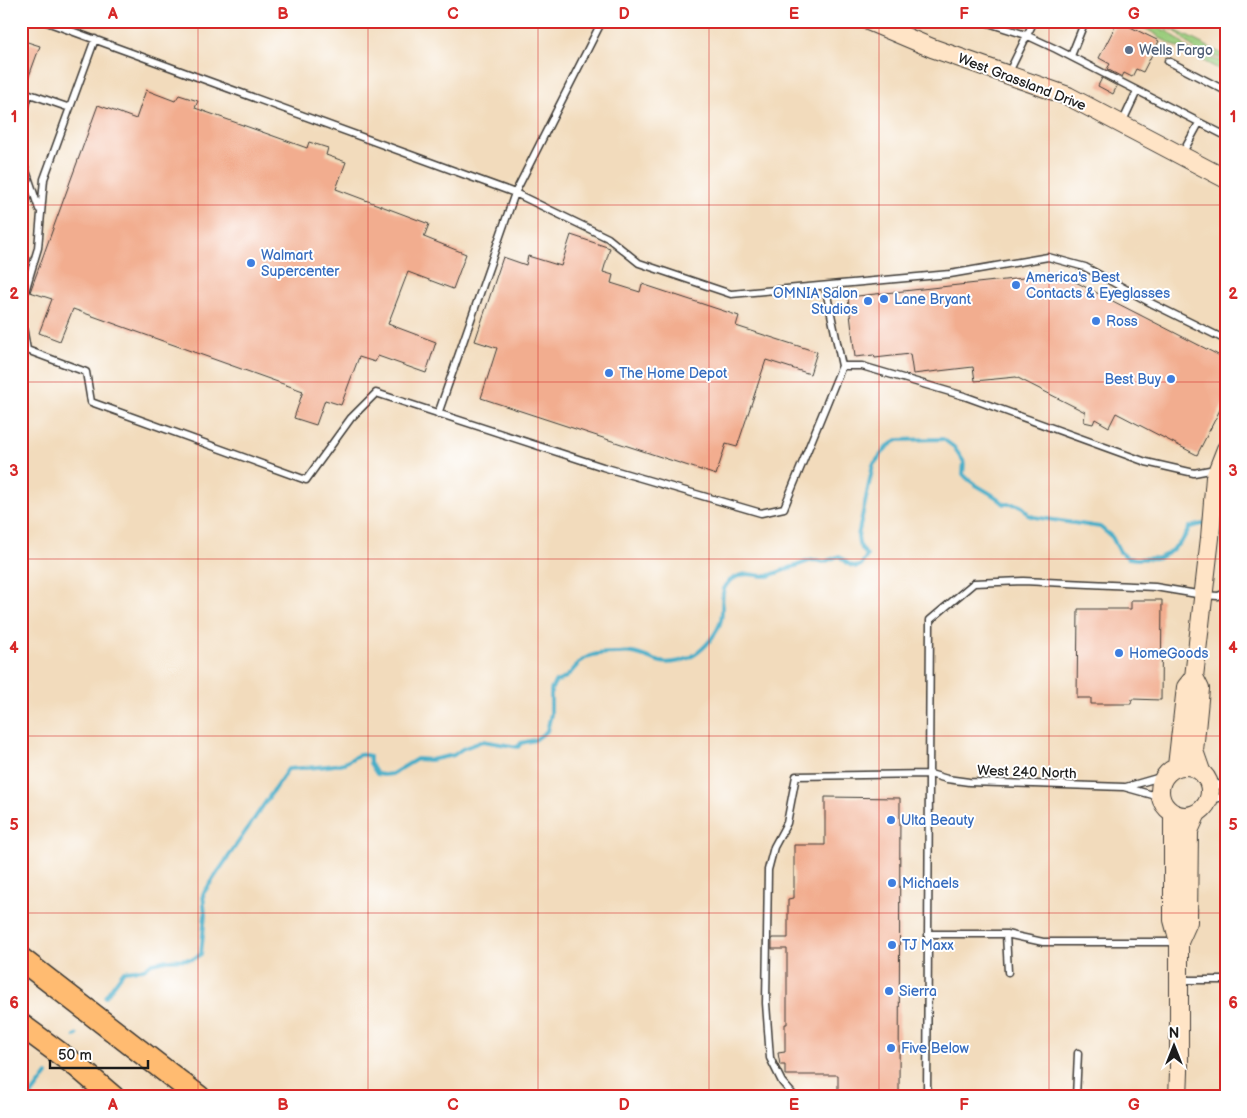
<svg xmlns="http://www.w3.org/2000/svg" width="1247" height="1118" font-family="'Balsamiq Sans',sans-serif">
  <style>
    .green { fill: #9acc7b; stroke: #5b744c }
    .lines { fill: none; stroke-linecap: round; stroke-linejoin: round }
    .stream { stroke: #47adc7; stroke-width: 4 }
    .building { fill: #f2ad8f }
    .lane-casing { stroke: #3c3934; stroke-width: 9 }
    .secondary-casing { stroke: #3c3934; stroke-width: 20 }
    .highway-casing { stroke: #3c3934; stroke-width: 25 }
    .lane { stroke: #fff; stroke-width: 6 }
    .secondary { stroke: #ffe4c6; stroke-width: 18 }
    .highway { stroke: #ffbb71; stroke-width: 22 }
    .grid { fill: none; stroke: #d62828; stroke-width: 1; stroke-opacity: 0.55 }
    .service-dot { fill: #5c6f8a; stroke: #fff; stroke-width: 2 }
    .shop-dot { fill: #3f7fe0; stroke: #fff; stroke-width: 2 }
    .labels { text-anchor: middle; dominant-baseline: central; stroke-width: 4; stroke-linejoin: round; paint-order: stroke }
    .service-label { font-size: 14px; fill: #4e5e75; stroke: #fff; text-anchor: start }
    .street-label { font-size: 14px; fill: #1c1c1c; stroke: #fff }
    .shop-label { font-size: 14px; fill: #366cbe; stroke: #fff; text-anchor: start }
    .neatline { fill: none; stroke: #d62828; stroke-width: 2 }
    .grid-label { font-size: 16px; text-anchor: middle; font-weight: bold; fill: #d62828 }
  </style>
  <rect width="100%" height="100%" fill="#fff"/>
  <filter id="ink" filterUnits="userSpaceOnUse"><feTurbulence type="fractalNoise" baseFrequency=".02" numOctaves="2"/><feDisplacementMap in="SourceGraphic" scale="10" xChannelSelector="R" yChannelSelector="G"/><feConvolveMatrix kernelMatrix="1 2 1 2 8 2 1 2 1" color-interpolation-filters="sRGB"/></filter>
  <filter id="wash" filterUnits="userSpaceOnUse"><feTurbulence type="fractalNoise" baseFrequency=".0096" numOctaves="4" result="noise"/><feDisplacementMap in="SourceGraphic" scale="20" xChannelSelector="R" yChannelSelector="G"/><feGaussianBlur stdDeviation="1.12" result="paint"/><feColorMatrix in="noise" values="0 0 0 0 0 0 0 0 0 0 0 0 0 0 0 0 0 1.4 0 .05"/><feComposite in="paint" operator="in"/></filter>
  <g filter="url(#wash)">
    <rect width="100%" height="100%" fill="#f2dbbc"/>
    <path class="green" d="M1132,21H1141L1169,32L1194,54L1199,56L1226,62V73L1158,37L1157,35Z
      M1147,21H1157L1226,56V59L1209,56L1196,51L1175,31Z"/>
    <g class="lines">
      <path class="stream" d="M1216,521L1226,518
        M105,997L124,971L144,969L152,963L167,960L193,959L201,954L205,915L203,894L288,769C306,767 327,768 344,763C356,759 353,752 370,756V763L377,774L384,775L392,774L417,759L430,760L454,755L462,749L483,741L518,747L521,743L535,740L547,731L551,714V690L555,682C571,678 572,668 584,659C593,653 606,653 617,653C622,653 627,652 632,653C642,654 651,660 661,662C670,664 686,661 694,655C705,648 718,633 721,620C725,602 715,584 741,575C751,572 759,577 768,576L809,561L815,560L824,562L839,556L850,565L857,567L861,565L867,556L859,544L858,536L873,465L887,447L897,440L943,439L954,447L964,462L963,474C974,488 992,491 1004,504C1014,504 1024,503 1028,515L1034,517L1100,527L1112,537L1120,552L1128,558L1137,559L1158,558L1167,554L1182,541L1190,527L1207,523
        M75,1036L77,1035
        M30,1097L47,1074"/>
    </g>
    <g id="blocks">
      <path class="building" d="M1118,21L1159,41L1143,72L1136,69L1132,77L1124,73L1122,77L1107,69L1110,64L1099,58Z
        M21,40L40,46L25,87L21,86Z
        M1102,78L1117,86L1113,94L1098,86Z
        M146,90L175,101L179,95L198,101L195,108L307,148L309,142L328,148L326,155L346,162L336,189L429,224L424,237L466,254L453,289L408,272L388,324L436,342L426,373L378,356L375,362L359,357L341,405L325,400L316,425L294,418L303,391L73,309L60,341L39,333L52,299L30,292L98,105L136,119Z
        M571,235L610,248L603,272L613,275L611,283L640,292L642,284L739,316L736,326L817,352L810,374L766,360L737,447L726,444L716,475L481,398L497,348L475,341L503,257L526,265L528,256L561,266Z
        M1060,274L1226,359V398L1197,455L1116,413L1109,427L1095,419L1093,424L1084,422L1085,412L1016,377L975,381L973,367L913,374L910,354L875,358L874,355L855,357L848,297Z
        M1131,600H1162L1161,700L1132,699L1131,704H1091V698H1077L1078,609H1131Z
        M825,797L900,798L899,1097H838V1075H785V1065H780L778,1053L785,1052V1024H787V949H772V938H788V899L794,898V845H825Z"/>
    </g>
  </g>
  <g filter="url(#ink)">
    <use href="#blocks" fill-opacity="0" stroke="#3c3934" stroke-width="1"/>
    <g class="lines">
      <g class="lane-casing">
        <path id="lane" d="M44,21L515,193L608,238L639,263L731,294L950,274L1048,257L1085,267L1153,304L1226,340
          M982,21L1026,35L1056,49L1226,136
          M1071,56L1085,21
          M1168,61L1226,91
          M1008,74L1034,21
          M21,91L70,108
          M1122,123L1137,91
          M21,124L29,94
          M1182,154L1199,123
          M21,156L39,209
          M21,305L38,248L44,179L95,39
          M21,315L27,350L86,372L91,402L306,480L351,418L376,393L603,467L761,513L784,508L842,366L825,286
          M842,366H862L964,396L1146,462L1194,473L1215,469
          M438,414L515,193L602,21
          M1206,778L1219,785H1226
          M1126,787L1164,776
          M1208,801L1226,796
          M929,934H1006L1043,942H1177
          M1006,934L1008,972
          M1179,980H1226
          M795,1097L782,1082L770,1058L766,1003L768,870L774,847L787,823L796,776L930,774L947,779L969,782L1124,787L1160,797
          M927,1097L930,620L974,583L1023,581L1155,587L1203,595L1218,596L1226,593
          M1076,1097L1078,1053"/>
      </g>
      <g class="secondary-casing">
        <path id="secondary" d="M868,21L932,48L1068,96L1226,179
          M1194,677L1200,689L1194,751L1201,771
          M1160 791a25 25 0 1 1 50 0a25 25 0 1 1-50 0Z
          M1177,766L1186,687L1194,677L1210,538L1215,477L1226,449
          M1173,814V920L1179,942V1072L1178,1097
          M1179,942L1188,922L1189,831L1197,813"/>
      </g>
      <g class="highway-casing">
        <path id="highway" d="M21,959L199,1097
          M21,1025L78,1067L113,1097"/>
      </g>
      <use href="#lane" class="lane"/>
      <use href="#secondary" class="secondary"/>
      <use href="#highway" class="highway"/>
    </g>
  </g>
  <path class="grid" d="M198,21V1097M368,21V1097M538,21V1097M709,21V1097M879,21V1097M1049,21V1097M21,205H1226M21,382H1226M21,559H1226M21,736H1226M21,913H1226"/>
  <circle class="service-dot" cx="1129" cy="50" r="5"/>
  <g class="shop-dot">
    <circle cx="251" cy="263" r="5"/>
    <circle cx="1016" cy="285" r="5"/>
    <circle cx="884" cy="299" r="5"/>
    <circle cx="868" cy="301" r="5"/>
    <circle cx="1096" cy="321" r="5"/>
    <circle cx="609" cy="373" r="5"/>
    <circle cx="1171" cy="379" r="5"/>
    <circle cx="1119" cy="653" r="5"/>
    <circle cx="891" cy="820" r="5"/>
    <circle cx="892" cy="883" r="5"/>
    <circle cx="892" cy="945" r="5"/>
    <circle cx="889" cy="991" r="5"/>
    <circle cx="891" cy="1048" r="5"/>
  </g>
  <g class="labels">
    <g class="service-label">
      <text x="1139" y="50">Wells Fargo</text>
    </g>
    <g class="street-label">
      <text transform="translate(1022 82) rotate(21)">West Grassland Drive</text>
      <text transform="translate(1027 772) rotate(2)">West 240 North</text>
    </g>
    <g class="shop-label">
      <text x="261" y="255">Walmart<tspan x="261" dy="16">Supercenter</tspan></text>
      <text x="1026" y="277">America's Best<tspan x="1026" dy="16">Contacts &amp; Eyeglasses</tspan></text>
      <text x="858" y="293" text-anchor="end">OMNIA Salon<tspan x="858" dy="16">Studios</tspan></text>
      <text x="894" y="299">Lane Bryant</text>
      <text x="1106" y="321">Ross</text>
      <text x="619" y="373">The Home Depot</text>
      <text x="1161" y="379" text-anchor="end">Best Buy</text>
      <text x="1129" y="653">HomeGoods</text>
      <text x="901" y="820">Ulta Beauty</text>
      <text x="902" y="883">Michaels</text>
      <text x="902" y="945">TJ Maxx</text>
      <text x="899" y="991">Sierra</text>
      <text x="901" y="1048">Five Below</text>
    </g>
  </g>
  <rect width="1247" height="1118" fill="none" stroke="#fff" stroke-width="55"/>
  <g transform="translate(1174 1046)" stroke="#ffffff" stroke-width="4" paint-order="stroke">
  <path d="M0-4L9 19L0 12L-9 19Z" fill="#1c1c1c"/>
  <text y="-8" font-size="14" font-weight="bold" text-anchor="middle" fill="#1c1c1c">N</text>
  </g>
  <path d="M50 1060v8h98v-8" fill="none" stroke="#1c1c1c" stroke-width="2.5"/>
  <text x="58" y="1060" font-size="15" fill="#1c1c1c" stroke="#ffffff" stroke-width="4" paint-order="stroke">50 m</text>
  <rect x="28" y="28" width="1192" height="1062" class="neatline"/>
  <g class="grid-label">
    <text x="113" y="19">A</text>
    <text x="283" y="19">B</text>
    <text x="453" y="19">C</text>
    <text x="624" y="19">D</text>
    <text x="794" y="19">E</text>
    <text x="964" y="19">F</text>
    <text x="1134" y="19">G</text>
    <text x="14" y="122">1</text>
    <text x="1233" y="122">1</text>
    <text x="14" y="299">2</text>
    <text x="1233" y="299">2</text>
    <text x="14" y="476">3</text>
    <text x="1233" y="476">3</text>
    <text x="14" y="653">4</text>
    <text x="1233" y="653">4</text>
    <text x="14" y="830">5</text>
    <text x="1233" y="830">5</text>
    <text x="14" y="1008">6</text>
    <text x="1233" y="1008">6</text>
    <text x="113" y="1110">A</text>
    <text x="283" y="1110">B</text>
    <text x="453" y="1110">C</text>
    <text x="624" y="1110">D</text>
    <text x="794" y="1110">E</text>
    <text x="964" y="1110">F</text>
    <text x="1134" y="1110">G</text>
  </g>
</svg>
